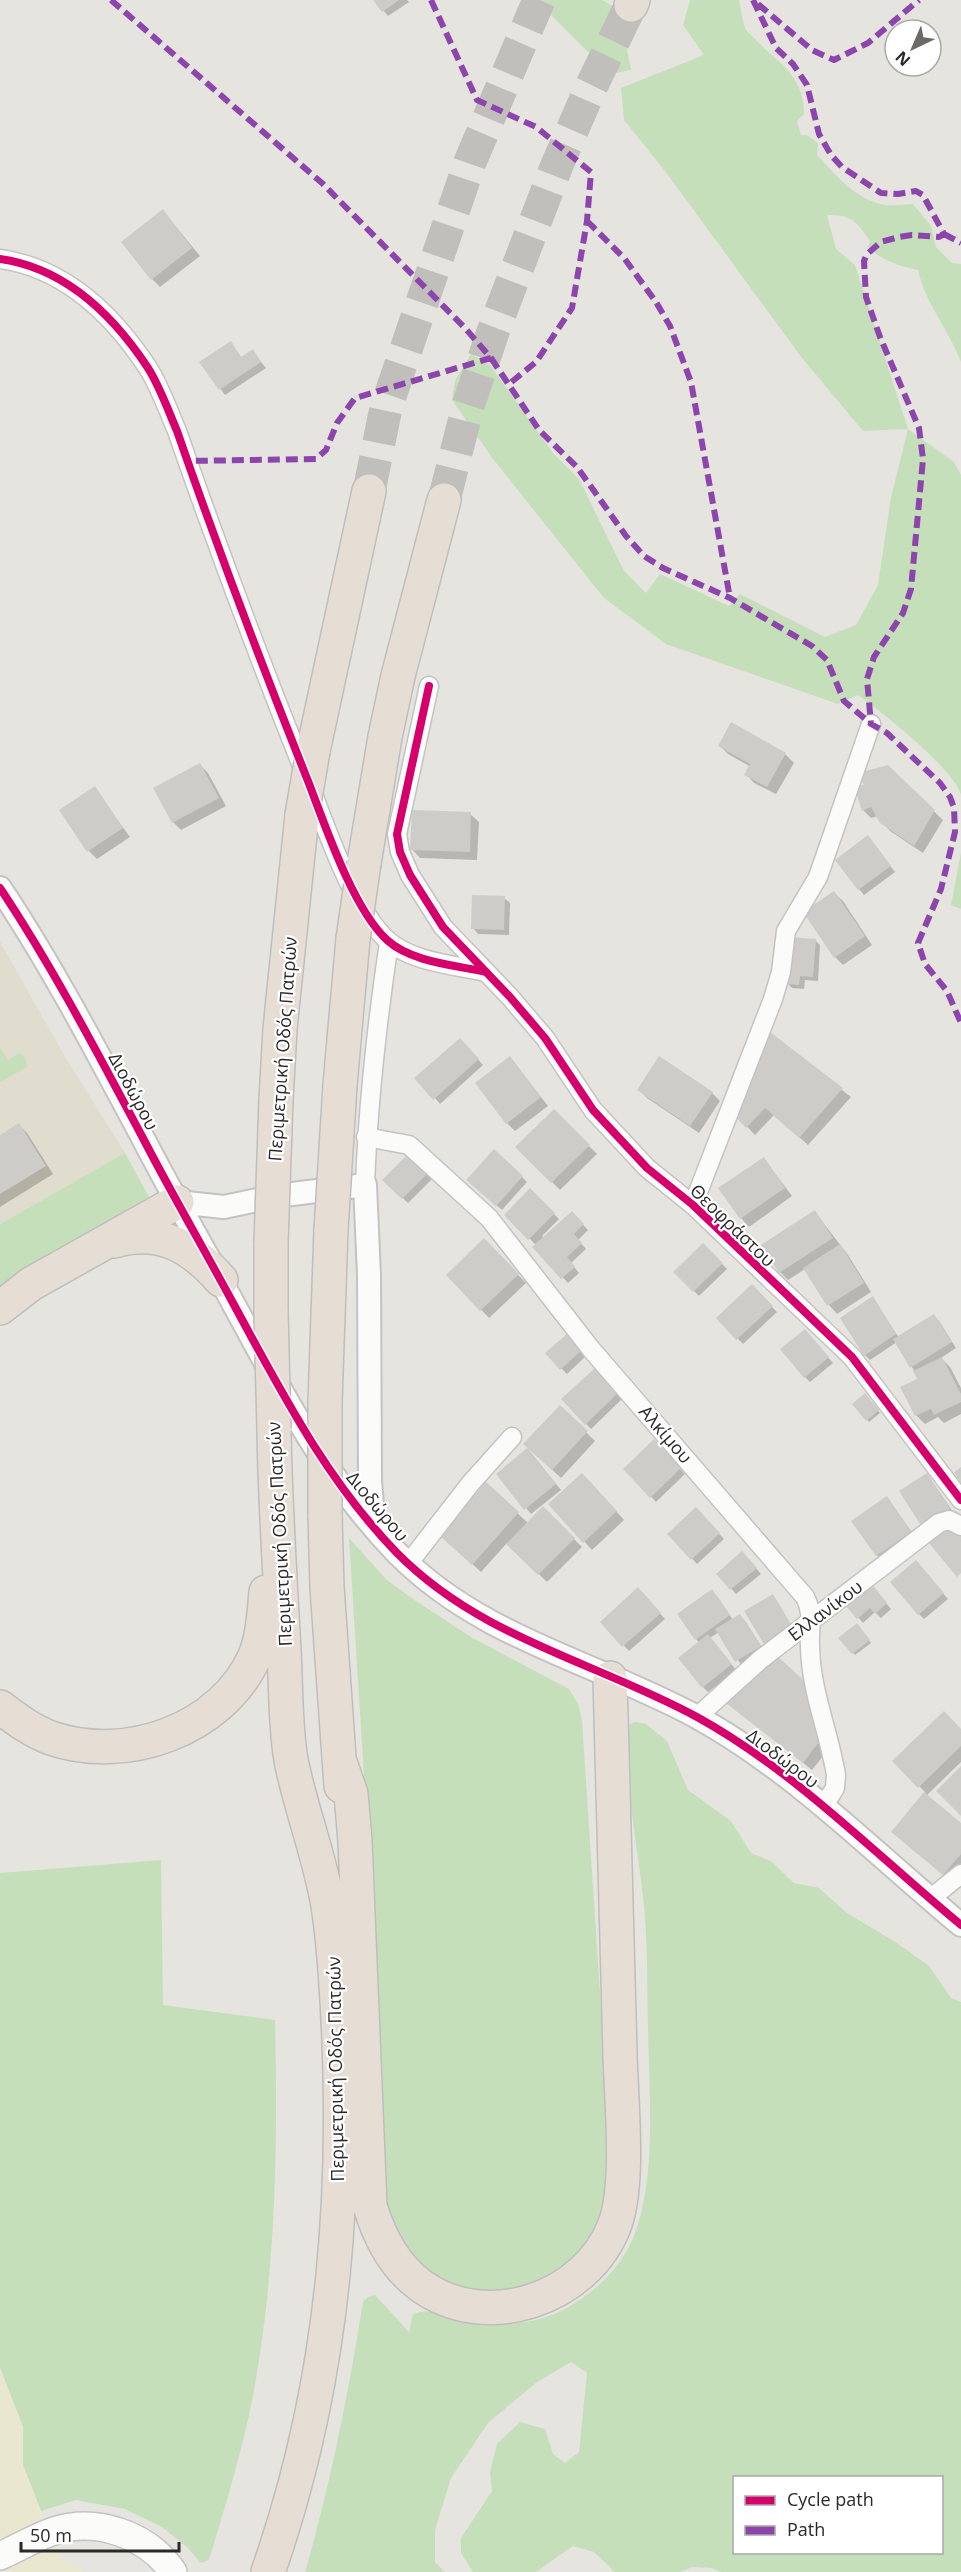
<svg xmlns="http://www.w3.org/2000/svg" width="961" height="2572" font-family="'Open Sans',sans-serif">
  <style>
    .education { fill: #e0dcce }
    .green { fill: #c6dfbb; fill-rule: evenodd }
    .sand { fill: #e9e7cf }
    .shadow { fill: #0003 }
    .building { fill: #cdccc8 }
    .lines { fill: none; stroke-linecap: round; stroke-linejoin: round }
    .motorway-tunnel { stroke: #c0bfbb; stroke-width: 33; stroke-dasharray: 33 16; stroke-linecap: butt }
    .minor-casing { stroke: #c4c3c4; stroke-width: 21 }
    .tertiary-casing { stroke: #c4c3c4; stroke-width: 26 }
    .secondary-casing { stroke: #c4c3c4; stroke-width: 30 }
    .motorway-casing { stroke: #bfbebd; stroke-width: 36 }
    .minor { stroke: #fbfbfa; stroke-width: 18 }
    .tertiary { stroke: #fbfbfa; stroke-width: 22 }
    .secondary { stroke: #fbfbfa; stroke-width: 27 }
    .motorway { stroke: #e6ded5; stroke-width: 33 }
    .motorway-bridge-casing { stroke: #bfbebd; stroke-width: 36; stroke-linecap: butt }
    .motorway-bridge { stroke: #e6ded5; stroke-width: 33 }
    .quiet { stroke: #8e44ad; stroke-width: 6; stroke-dasharray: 12 6; stroke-linecap: butt }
    .cycleway-casing { stroke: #fff; stroke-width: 11 }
    .cycleway { stroke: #d6006c; stroke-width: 8 }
    .labels { text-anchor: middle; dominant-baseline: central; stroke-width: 4.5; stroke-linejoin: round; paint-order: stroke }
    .street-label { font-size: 18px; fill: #292929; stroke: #fff }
  </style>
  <rect width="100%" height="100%" fill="#e6e4df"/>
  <path class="education" d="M0,942L64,1055L125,1153L0,1224Z"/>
  <path class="green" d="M536,0H602L619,9L631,70L610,74Z
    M690,0H739C741,9 742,19 745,28C747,33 754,37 758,42C780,65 804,76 804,114L797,121L801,135H807L818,143L817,155C836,175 852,196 880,204C890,207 903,204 913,204L931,226L936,247L952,263L961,264V362C949,330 925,303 918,270C898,266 883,261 868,247L870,241C857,222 851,214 827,215L836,249L855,265L908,429L954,462L961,475V795C955,770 881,711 858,695L838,704L666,644L604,598L493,459L452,400L455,381L471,354L490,365L553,453L579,479L624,571L646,593L660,574L729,606L740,594L825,637L856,625L878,585L891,497L908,429L863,431L802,358L665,171L624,120L621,88L704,55L683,25Z
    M961,852V909L951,905Z
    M0,1048L8,1060L20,1053L25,1057L27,1067L0,1082Z
    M125,1153L149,1197L146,1204L0,1289V1224Z
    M349,1538L387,1580L413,1599L471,1637L569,1689L578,1704L582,1720L611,2160L603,2219L583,2253L533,2289L479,2294L438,2281L408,2256L386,2214L376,2134L377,1981Z
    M635,1722L646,1724L667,1741L688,1790L731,1821L751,1853L771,1861L794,1883L819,1888L847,1913L897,1943L929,1966L951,1998L961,2002V2572H721L711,2568L693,2567L679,2572H615L594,2552L573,2546L536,2572H473L461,2553V2538L492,2491L490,2472L497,2444L520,2422L545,2429L553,2454L565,2463L579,2452L587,2373L571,2362L537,2382L488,2423L451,2478L435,2530V2562L445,2572H305C331,2482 348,2395 363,2302L368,2297L375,2295L409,2332L413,2314C431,2307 446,2316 465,2320C495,2327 531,2325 559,2312C591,2296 620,2270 634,2236C657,2177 649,2092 648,2029C647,1982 648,1934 642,1888C637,1850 631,1813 628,1775C627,1758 624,1742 628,1725ZM734,2478H942V2552H734Z
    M161,1860L163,2005L275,2020C278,2147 276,2276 252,2401C241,2455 225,2507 209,2560L201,2563L187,2547L162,2527L125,2509L76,2500L41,2511L23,2465V2427L0,2368V1873Z"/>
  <path class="sand" d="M0,2368L23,2427V2465L41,2511L61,2556L85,2572H0Z"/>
  <path class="shadow" d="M375,0H407L409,2L388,16Z
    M163,211L200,256L160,287L152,279Z
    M230,343L242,358L252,351L266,368L225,395L201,362Z
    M732,724L786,755L794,763L776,794L754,783L746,774L751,767L728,754L720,746Z
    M200,765L208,773L226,806L181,830L173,822Z
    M887,766L943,820L923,853L890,831L878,816L871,818L863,810L866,786Z
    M94,788L130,837L97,859L89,851Z
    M470,814L479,822L477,860L420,858L412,849Z
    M873,843L895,872L864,895L859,889Z
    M834,893L843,901L872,945L843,965L835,957Z
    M504,898L510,903L509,935L478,934L473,928Z
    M815,940L820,945L818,981L805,980L804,989L792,988L787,983Z
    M770,1034L851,1097L808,1145L774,1115L755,1135L735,1114Z
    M465,1045L483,1065L440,1104L435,1098Z
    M510,1058L548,1106L515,1131L507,1123Z
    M639,1090L712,1093L720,1101L699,1133L647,1098Z
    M554,1111L597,1154L560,1190L518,1147Z
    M19,1125L27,1133L53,1174L0,1207V1137Z
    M409,1155L433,1178L408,1203L384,1180Z
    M764,1159L792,1196L749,1227L741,1218Z
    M522,1177L527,1182L502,1210L473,1185Z
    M530,1190L559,1219L542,1236L544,1238L572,1213L588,1230L578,1240L586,1249L571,1263L579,1273L568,1283L534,1247L536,1245L506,1215Z
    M815,1212L848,1255L871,1292L837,1314L829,1305L805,1269L788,1280L780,1272Z
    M484,1240L526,1283L489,1318L448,1275Z
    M703,1245L727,1269L699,1296L675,1272Z
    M752,1286L777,1312L743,1344L718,1318Z
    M873,1298L899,1338L934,1316L939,1321L956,1348L941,1358L950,1367L961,1388V1414L944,1423L938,1417L925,1424L916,1415L919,1379L897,1342L870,1360L865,1355Z
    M567,1336L586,1356L567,1374L547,1354Z
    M810,1336L833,1363L810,1382L805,1377Z
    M595,1370L622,1399L591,1429L563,1400Z
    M865,1395L880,1413L869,1422L855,1404Z
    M560,1407L595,1441L561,1478L529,1448L528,1449L561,1490L531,1514L498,1474L530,1448Z
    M654,1442L685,1474L656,1502L625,1469Z
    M927,1474L955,1515L929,1532Z
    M591,1483L624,1520L592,1550L584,1541Z
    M487,1485L528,1523L543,1508L582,1547L547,1582L507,1543L481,1572L449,1543Z
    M892,1504L915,1537L882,1560L877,1555Z
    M696,1509L724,1539L697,1564L669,1534Z
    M747,1558L761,1574L736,1594L718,1574Z
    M921,1567L948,1599L924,1619L919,1614Z
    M638,1589L665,1619L629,1651L602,1622Z
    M875,1590L891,1609L881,1618L875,1612L863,1623L858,1617Z
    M717,1596L733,1620L740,1616L745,1621L765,1652L742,1666L719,1632L710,1638L736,1670L708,1692L703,1687L700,1643L696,1639Z
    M857,1625L871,1643L855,1655L841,1638Z
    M776,1657L827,1751L812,1770L724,1700Z
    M961,1731V1762L926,1796L961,1825V1872L952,1882L893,1832L926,1793L894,1761Z"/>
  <path class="building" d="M373,0H399L382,12Z
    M163,209L192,248L151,280L121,242Z
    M231,341L241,357L253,349L261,362L219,390L199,362Z
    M731,722L786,753L767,787L744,775L750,764L718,746Z
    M200,763L219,798L172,823L153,788Z
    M888,765L935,810L914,846L880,823L871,807L862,811L854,786L864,785L858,773Z
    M95,786L123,828L87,852L59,810Z
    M412,810L471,812L470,852L410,850Z
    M868,835L891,866L858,890L835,860Z
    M834,891L865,936L834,958L803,912Z
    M472,895L505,896L504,930L471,929Z
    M788,937L816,939L813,977L800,976L799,985L785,984Z
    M770,1032L843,1088L799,1138L765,1108L746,1128L733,1114Z
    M460,1038L479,1059L433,1100L414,1078Z
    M510,1056L541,1097L506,1124L475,1083Z
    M659,1056L713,1092L690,1126L637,1090Z
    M554,1109L590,1145L551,1183L515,1147Z
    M19,1123L46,1166L0,1194V1135Z
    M494,1149L523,1176L496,1206L466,1180Z
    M409,1153L429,1172L402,1199L382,1180Z
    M764,1157L785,1188L740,1219L718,1188Z
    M530,1188L555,1213L528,1240L504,1215Z
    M815,1210L833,1238L779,1273L761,1245Z
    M572,1211L584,1224L574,1234L582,1243L567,1257L575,1267L561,1279L532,1247Z
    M484,1238L519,1274L480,1311L446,1275Z
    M703,1243L723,1263L693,1292L673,1272Z
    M840,1244L864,1283L827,1306L803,1268Z
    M752,1284L773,1306L736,1340L716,1318Z
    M873,1296L896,1334L864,1356L840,1318Z
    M934,1314L952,1342L910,1368L893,1339Z
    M805,1329L829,1357L804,1378L780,1349Z
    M567,1334L582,1350L560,1370L545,1353Z
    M942,1357L961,1394V1402L934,1415L931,1409L915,1416L900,1387L917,1379L913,1371Z
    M595,1368L618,1393L585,1425L561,1399Z
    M865,1393L879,1410L866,1421L852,1404Z
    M560,1405L588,1431L552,1470L523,1444Z
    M654,1439L681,1468L650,1498L623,1469Z
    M527,1448L556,1484L524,1510L496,1474Z
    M961,1467V1484L954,1472Z
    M582,1473L617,1511L583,1543L548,1504Z
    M927,1473L950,1509L922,1527L899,1491Z
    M486,1482L519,1512L472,1565L439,1535Z
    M887,1496L911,1532L876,1556L851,1521Z
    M543,1506L575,1538L538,1575L506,1544Z
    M696,1507L720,1533L691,1560L667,1534Z
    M953,1523L961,1533V1573L957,1577L929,1543Z
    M742,1551L757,1568L730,1590L716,1574Z
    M916,1560L944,1593L918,1615L890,1582Z
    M870,1582L887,1603L875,1614L870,1608L857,1619L844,1604Z
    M638,1587L661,1613L622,1647L600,1622Z
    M712,1589L730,1615L695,1640L677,1614Z
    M773,1594L792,1626L764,1644L744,1611Z
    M740,1614L761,1646L735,1662L715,1629Z
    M857,1623L870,1640L852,1654L838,1638Z
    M708,1634L732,1664L702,1688L678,1658Z
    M776,1655L809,1685L819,1742L803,1763L722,1700Z
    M944,1711L961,1729V1746L918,1788L892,1761Z
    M961,1766V1816L936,1791Z
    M924,1792L961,1823V1854L943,1875L891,1832Z"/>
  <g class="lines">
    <path class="motorway-tunnel" d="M369,491L386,408L470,162L539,0
      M444,500L468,406L494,329L557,165L591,87L631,5"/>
    <g class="minor-casing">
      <path id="minor" d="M0,259C65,268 113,315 148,368C160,387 168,410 177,431C218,549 262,666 308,781C325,825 353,909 387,940C411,962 454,965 486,972
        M429,686L397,834L400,852L410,875L443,927L510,997L545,1038L593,1110L647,1168L693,1205L852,1357L961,1500
        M366,1137L409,1145L489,1218L591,1349L805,1597C814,1614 809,1629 810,1647C811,1692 829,1732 836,1775L835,1788L823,1807
        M365,1185C368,1103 377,1023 389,942
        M693,1205L773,999L781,972L786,931L818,877L871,724
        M408,1564L470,1484L512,1437
        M697,1717L761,1659L939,1523L949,1520L961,1526
        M930,1899L961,1874"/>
    </g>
    <g class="tertiary-casing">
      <path id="tertiary" d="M0,888C54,969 99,1056 145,1142C173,1196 204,1249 233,1303C281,1391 326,1480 397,1553C482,1639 594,1661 697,1717C795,1771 875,1854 961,1925
        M177,1202L224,1207L276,1196L365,1185L369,1275L370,1481L372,1505L379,1530"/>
    </g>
    <g class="secondary-casing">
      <path id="secondary" d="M0,2556C18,2548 36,2537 54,2531C97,2517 148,2535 173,2572"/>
    </g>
    <g class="motorway-casing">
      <path id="motorway" d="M631,5L633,0
        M313,751L369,491
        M364,863L385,737L398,676L444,500
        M340,1085L353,939
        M276,1100L280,1029L302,815
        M114,1241C160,1228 191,1246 221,1280
        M271,1242V1313
        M0,1308L31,1284L177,1202
        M325,1402L331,1230
        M325,1515L327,1587L341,1786
        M0,1707C16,1719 32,1731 51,1738C126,1764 222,1730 255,1656C263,1636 264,1613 266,1592
        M341,1765L351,1794L355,1841L370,2206C379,2236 393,2265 420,2285C485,2333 587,2300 615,2224C630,2183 621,2099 620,2053C617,1928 614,1803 610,1678
        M268,2572C337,2375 350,2177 335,1970C333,1945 331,1919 326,1895C317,1849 300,1806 291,1760C285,1725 286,1686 284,1650C280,1576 275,1503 274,1429"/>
    </g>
    <use href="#minor" class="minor"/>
    <use href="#tertiary" class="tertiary"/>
    <use href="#secondary" class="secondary"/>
    <use href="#motorway" class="motorway"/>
    <g class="motorway-bridge-casing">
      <path id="motorway-bridge" d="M302,815L313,751
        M353,939L364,863
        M331,1230L340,1085
        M271,1242L276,1100
        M271,1313L274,1429
        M325,1402V1515"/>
    </g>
    <use href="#motorway-bridge" class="motorway-bridge"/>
    <path class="quiet" d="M111,0L322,183L465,328L491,358L355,398L337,423L326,450L316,459L187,461
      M431,0L477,100L536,127L591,172L587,221L572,308L536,362L509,384
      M753,0L776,48L793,64L807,85L819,134L831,155L842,167L881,193L898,194L916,191L923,195L944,234L939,237L912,235L899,237L881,242L867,254L864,261L866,297L880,337L919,428L923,459L911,589L903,613L874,657L867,679L871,724
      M758,4L812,50L834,60L868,43L919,0
      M587,221L624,258L656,302L670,326L691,382L730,598
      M944,234L961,243
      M491,358L539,430L577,467L626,536L644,556L663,568L730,598L812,646L827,660L844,701L871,724L887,733L940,783L950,797L954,808L955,832L941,889L918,943L925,964L947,991L961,1023"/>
    <g class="cycleway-casing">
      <path id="cycleway" d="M0,259C65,268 113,315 148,368C160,387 168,410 177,431C218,549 262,666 308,781C325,825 353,909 387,940C411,962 454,965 486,972
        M429,686L397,834L400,852L410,875L443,927L510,997L545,1038L593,1110L647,1168L693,1205L852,1357L961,1500
        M0,888C54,969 99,1056 145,1142C173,1196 204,1249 233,1303C281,1391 326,1480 397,1553C482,1639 594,1661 697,1717C795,1771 875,1854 961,1925"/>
    </g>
    <use href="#cycleway" class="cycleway"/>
  </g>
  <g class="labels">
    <g class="street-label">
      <text transform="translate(282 1049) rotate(-86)">Περιμετρική Οδός Πατρών</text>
      <text transform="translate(134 1091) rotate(62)">Διοδώρου</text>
      <text transform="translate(733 1225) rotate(44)">Θεοφράστου</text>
      <text transform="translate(666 1434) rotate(49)">Αλκίμου</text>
      <text transform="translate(378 1506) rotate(50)">Διοδώρου</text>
      <text transform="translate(279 1534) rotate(-93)">Περιμετρική Οδός Πατρών</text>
      <text transform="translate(825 1610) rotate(-37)">Ελλανίκου</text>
      <text transform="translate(783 1758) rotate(37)">Διοδώρου</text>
      <text transform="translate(335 2069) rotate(-91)">Περιμετρική Οδός Πατρών</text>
    </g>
  </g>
  <rect x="733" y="2476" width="210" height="78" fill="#ffffff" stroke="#a9a9a9" stroke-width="1.5"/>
  <rect x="745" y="2496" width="30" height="9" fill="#d6006c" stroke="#a9a9a9" stroke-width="1.5"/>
  <text x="787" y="2506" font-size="18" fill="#292929">Cycle path</text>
  <rect x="745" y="2526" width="30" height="9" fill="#8e44ad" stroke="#a9a9a9" stroke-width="1.5"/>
  <text x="787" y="2536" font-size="18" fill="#292929">Path</text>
  <g transform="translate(913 48) rotate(224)"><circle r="28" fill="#ffffff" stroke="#a9a9a9" stroke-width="1.5"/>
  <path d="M0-4.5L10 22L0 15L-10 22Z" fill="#6b6a69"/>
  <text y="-9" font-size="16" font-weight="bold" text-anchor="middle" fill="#292929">N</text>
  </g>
  <path d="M21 2542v9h158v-9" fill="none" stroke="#292929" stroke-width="3"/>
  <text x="30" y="2542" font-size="18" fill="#292929" stroke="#ffffff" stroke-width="4.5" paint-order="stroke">50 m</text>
</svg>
